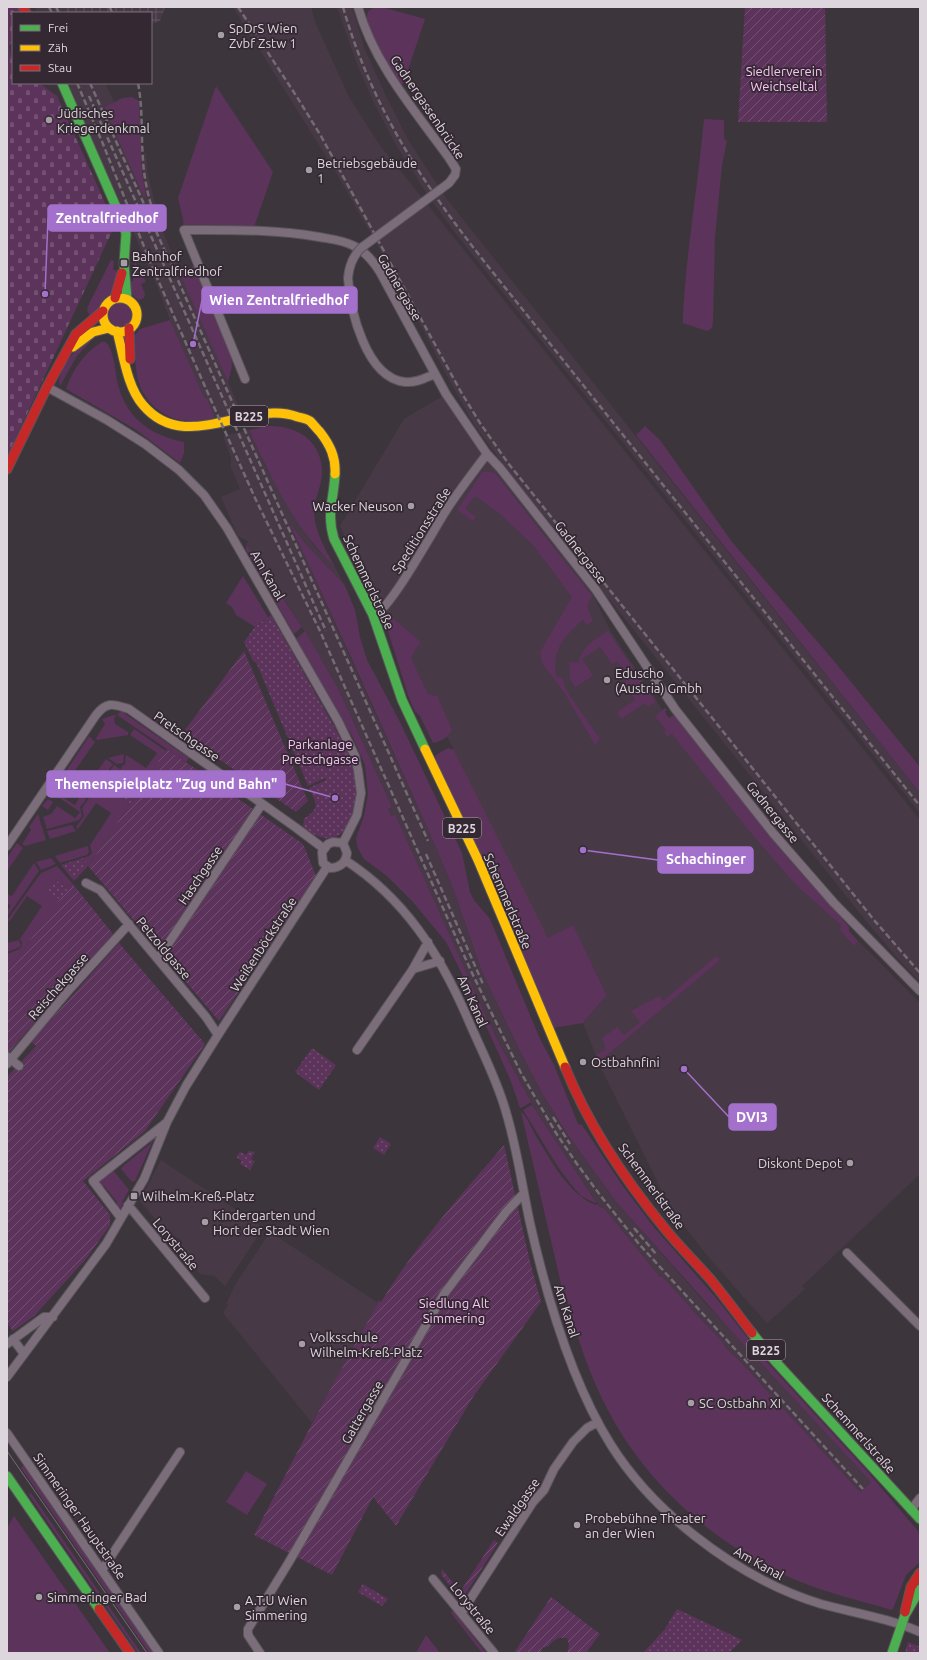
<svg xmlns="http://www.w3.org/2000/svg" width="927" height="1660" font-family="Ubuntu,sans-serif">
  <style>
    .built { fill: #483947 }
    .industrial { fill: url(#industrial-grid) }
    .grass { fill: #5c335a }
    .cemetery { fill: url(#cemetery-stones) }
    .park { fill: url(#park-dots) }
    .garden { fill: url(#garden-furrows) }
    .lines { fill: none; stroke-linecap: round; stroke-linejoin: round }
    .street-casing { stroke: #585458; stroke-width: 10 }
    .fast-casing { stroke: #585458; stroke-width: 11 }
    .slow-casing { stroke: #585458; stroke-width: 11 }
    .jam-casing { stroke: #585458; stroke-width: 11 }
    .street { stroke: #7b6e7a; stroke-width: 8 }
    .fast { stroke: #4caf50; stroke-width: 9 }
    .slow { stroke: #ffc107; stroke-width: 9 }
    .jam { stroke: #c62828; stroke-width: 9 }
    .tram { stroke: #746c73; stroke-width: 1 }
    .rail { stroke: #746c73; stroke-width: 2.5; stroke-dasharray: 6 3; stroke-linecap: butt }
    .street-bridge-casing { stroke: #585458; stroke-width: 10; stroke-linecap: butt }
    .street-bridge { stroke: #7b6e7a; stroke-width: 8 }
    .poi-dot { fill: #a59ea5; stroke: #342933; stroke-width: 1.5 }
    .labels { text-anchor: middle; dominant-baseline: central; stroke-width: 3.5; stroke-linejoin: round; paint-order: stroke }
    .shield { fill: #342933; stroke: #aba2aa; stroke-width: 1 }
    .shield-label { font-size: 12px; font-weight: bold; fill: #ded6dd }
    .poi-label { font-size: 13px; fill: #ded6dd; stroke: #342933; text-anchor: start }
    .park-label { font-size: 13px; fill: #fac3f6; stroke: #342933 }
    .street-label { font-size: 13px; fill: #ded6dd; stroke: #342933 }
    .leader { fill: none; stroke: #a370cb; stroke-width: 1.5 }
    .callout-dot { fill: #a370cb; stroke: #342933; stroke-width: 1.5 }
    .callout { fill: #a370cb; stroke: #a370cb; stroke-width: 1.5 }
    .callout-label { font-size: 14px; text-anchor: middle; font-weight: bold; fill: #fff }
  </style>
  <defs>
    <pattern id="industrial-grid" width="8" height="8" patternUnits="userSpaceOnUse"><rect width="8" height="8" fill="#483947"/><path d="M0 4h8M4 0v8" fill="none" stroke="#625561"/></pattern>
    <pattern id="cemetery-stones" width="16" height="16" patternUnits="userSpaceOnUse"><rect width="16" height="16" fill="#5c335a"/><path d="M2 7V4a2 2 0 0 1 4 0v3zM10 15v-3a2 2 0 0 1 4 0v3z" fill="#735071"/></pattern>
    <pattern id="park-dots" width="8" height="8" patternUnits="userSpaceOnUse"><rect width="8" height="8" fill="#5c335a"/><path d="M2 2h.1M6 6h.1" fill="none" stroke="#735071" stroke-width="1.8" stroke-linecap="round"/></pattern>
    <pattern id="garden-furrows" width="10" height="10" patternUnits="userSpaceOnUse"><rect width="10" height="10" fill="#5c335a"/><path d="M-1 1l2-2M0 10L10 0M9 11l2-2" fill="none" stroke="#735071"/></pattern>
  </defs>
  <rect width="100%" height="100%" fill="#3c363c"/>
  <path class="built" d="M35,7H63L66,13H38Z
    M233,7H311L315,22L349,97L379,144L920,820V982L900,961L867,922L605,594L600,586L508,470L475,426L447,376L396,278L337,174Z
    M337,7H352L365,50L386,96L410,143L446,198L920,793V813L456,234L427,194L397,147L375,105L358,67Z
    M68,83H105L114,102L104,107L146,196L141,154L146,153L147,171L154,200L161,221L160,222L162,230L241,412L215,418L207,399L204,398L170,320L160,293Z
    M446,394L487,454L592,593L611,632L662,709L750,832L920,1003V1174L802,1286L805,1289L767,1323L711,1260L684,1226L660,1187L601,1068L583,1023L607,995L598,976L573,926L548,939L454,750L390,629L340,526L404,419Z
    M249,430L266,468L302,528L315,547L335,567L343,583L306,544L289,522L437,850L454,891L482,972L519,1049L543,1095L568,1135L617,1203L707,1305L733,1331L746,1347L871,1482L860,1492L738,1359L725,1347L722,1341L692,1309L685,1303L663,1277H660L604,1208L600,1207L596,1202L532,1105L500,1045L467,976L395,814L391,816L388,809L392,807L340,692L302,627L257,560H255L248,547V541L238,536L221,497L240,489L231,467V458L223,436Z
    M161,1160L263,1228L225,1286L214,1276L200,1274L177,1247L181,1240L163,1229L140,1201Z
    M270,1232L378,1303L312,1423L223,1313L228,1305L226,1304L235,1285Z"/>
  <path class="industrial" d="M63,7H165L160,21L151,24V13H66Z"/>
  <path class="grass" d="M382,7L425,19L404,82L400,86C392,73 360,26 368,12C371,7 377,8 382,7Z
    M216,86L273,172L253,230H184L183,219L178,198Z
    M132,97L139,101L142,171L146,196L144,197L104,107L123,98Z
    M704,119L724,120V139L727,141L722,165L715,237L713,322L712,328L707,331L683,323V317C686,251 698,186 704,119Z
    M111,260L114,261L113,270H116V279L113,293L104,300L98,309L90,316L87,310L88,306Z
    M135,262L146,282L141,284L145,294L144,298L139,300C130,295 130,290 131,281H133Z
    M195,265L231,356L232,366L228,382L179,272Z
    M108 314a13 13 0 1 1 26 0a13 13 0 1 1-26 0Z
    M170,320L204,397L207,399L215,418C207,420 198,422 190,421C164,421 142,401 137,376C135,363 135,349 134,336L140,329Z
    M91,339V341L77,356L60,386C56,376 69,358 75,351C79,346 86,343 91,339Z
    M102,342H105C111,346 112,355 114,361C116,370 116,380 119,388C128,420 153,436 184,442V453L180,463L135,429L66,389C72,370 85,352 102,342Z
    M268,426C298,425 323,442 322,474C321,488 314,500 314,513C315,533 326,550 335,567C296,530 271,479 249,430Z
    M645,426L660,440L732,542L834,661L920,767V793L636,435Z
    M483,471L495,473L592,596L587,606L593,621L587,625L583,620C564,636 552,650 556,676L562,678L566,690L600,739L595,745L564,692L542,663L540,652L572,597L533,545L499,513L475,496L465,509L476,517L473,521L457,510Z
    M289,522L306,544L344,584L355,610L360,637L367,660L399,720L462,853L470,892L474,900L490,919L540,1039L554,1065L578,1124L582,1125L622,1185L653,1226L717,1299L765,1360L866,1470L918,1531L920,1538V1562L906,1575L893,1609L891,1610C859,1600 826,1593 796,1580C718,1547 650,1488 610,1414C589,1376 576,1334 565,1292L562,1288L521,1112C528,1117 532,1130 537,1138C552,1162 568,1193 595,1205L597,1204L600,1207L604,1208L660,1277H663C682,1299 702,1320 722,1341L725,1347L738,1359L860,1492L871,1482L746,1347L617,1203L568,1135L543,1095L519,1049L482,972L454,891L437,850L355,666Z
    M247,541L248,547L255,560H257L302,627L294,634L246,550Z
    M243,576L268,617L255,627L236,615L232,607L226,603Z
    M393,618L421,642L416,648L411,658L428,694L437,696L452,730C448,737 441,742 433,743L420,716L415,711L409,698L387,628L386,622Z
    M305,631L340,692L392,807L388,809L391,816L395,814L485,1014L500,1045L531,1102L521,1108H520L510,1079L487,1028L461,972L446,942L413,902L387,876L364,859L360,852L357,846L356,838L364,816L368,794L365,765L352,736L296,639Z
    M608,631L656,702L648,707L645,703L621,719L617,712L635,700L624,682L629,679L617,661L612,664L600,647L582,659L593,676L575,687L570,679L569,662L579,663C581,647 595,639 608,631Z
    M665,708L667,710L665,712L669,718L674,715L762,825L849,927V931L858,941L854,946L840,930L841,925L796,885L750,832L672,734L667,737L664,732L666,730L655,716Z
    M121,711L189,758L186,762L117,715Z
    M114,715L116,716L114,719L115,724L128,732V735L97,740L96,738L105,724L102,719Z
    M134,729L166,751L137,794L128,787L121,797L130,804L88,866L83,858L89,856L92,853L90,845L111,813L96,803L78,829L76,827L84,816L82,808L89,798H91L114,765L120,769L113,778L129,776L121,770L122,766L125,764L126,755L146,768L157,753L130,735Z
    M89,736L95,742L67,782L61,779Z
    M448,748L454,750L548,938L573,925L607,995L583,1023L553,1028L435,760L436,755Z
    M124,754L123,763L117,764L108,758Z
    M106,759L113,764L90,796L87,797L82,793Z
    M64,783L66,785L59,795L75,805L81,795L85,798L86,800L80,807L82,816L79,820L47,829L43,817L51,814L57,806L75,818L80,812L52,793L54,794Z
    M48,799L53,802L48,810L42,806Z
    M38,814L46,840L25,846L22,844L31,830L29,827Z
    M72,825L76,831L50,839L47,831Z
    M17,843L23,848L7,871V858Z
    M88,846L89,852L87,855L60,863L55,856Z
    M51,858L56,864L41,870L36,862Z
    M34,863L39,871L7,917V911L11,906L7,903V894L12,896Z
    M57,866L72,883L68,889L54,879L46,889L60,900L7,972V954C15,951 27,949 20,939L42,906L27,896L9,922L8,919L41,873Z
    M19,940L21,945L20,947L7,952V943Z
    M716,956L720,960L599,1062L596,1055L606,1049L602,1038L617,1027L624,1035L640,1022L631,1011L659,996L663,1001Z
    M532,1105L596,1202L595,1203L581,1196L570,1183L558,1167L523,1110Z
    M155,1136L135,1181L132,1182L121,1169L122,1167L151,1143V1139Z
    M111,1170H113L129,1190L122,1202L123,1203L120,1209L117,1207V1202L104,1186L98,1184L99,1182Z
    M24,1465L32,1476L155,1653H149L21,1468Z
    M246,1471L267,1484L247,1515L226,1502Z
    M31,1493L141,1653H138L29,1495Z
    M14,1516L110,1653H7V1528Z
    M453,1611L486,1653H482L451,1613Z
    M426,1635L440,1653H416Z"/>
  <path class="cemetery" d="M7,7H19L21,13H13V41L9,46L13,65V83H39L57,96L115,225L7,457Z"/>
  <path class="park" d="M271,615L345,746C351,759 356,772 357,787C357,806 350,841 325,838C317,837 310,832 303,828L304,819C320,808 317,804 309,788L326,780L325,778L308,786L256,662L253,661L244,642L255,627Z
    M120,769L129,776L123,785L113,778Z
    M128,787L137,794L130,804L121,797Z
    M83,858L88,866L74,881L61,865Z
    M54,879L68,889L60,900L45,889Z
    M312,1048L336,1065L319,1090L295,1072Z
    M380,1137L391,1144L384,1155L373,1148Z
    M249,1151L255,1152L251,1159L255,1161L250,1170L240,1164L242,1161L236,1157L240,1152L246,1155Z
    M363,1584L388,1599L382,1606L358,1592Z
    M677,1609L742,1640L729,1653H643L665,1629Z
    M908,1642L920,1647V1653H905Z"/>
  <path class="garden" d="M745,7H825L827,122H738Z
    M244,651L308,801L296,812L182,734Z
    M167,749L303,844L316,876L219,1021L88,866Z
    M72,883L113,934L7,1054V972Z
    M119,943L205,1044L145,1131L83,1181L110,1215V1225L86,1259L34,1316L13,1331L7,1323V1077L36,1046L31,1042Z
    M504,1145L530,1262L541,1302L473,1397L396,1526L373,1497L332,1575L254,1535L326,1397L379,1301L381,1302C415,1246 462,1194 504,1145Z
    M494,1540L498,1543L465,1595H457L441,1574L442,1569L460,1592Z
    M551,1597L600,1634L586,1653H567L569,1646L567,1638C558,1637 553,1640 548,1647L546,1646L545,1648L543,1647L541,1650L542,1651L541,1653H514Z"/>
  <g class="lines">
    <g class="street-casing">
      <path id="street" d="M358,7C374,64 415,111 449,158L456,169L455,175
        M348,278C350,310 366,378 405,382C416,383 425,378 435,374
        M245,379L184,230C229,230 274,229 319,237C330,239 343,240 354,246C366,252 373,261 380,272L446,394L487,454L500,468L596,590L675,709L773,833L834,903L920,991
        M47,387L107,420L145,444L179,470L204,495L227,528L338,721L355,756L358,770L361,793L357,815L343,843
        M373,616C390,611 436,525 449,506C461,488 474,471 487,454
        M333,842L343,843L347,853C346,863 340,868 330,868L323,863L322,852L328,844Z
        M7,846L96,715C107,701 113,704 129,709L295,827L323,848
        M345,860C405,899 439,953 467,1017C480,1048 497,1079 506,1112C517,1148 522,1186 530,1223C546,1294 572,1383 611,1445C633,1480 662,1510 695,1536C732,1565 775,1590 821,1604C854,1613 888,1618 920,1632
        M86,883L100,890L206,1017L218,1035
        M158,959L262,804
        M413,969L440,961
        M357,1050L413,969L428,942
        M8,1057L19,1066
        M7,1064L68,991L129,924
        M128,1205L205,1298
        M121,1218L93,1181L166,1123
        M847,1253L920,1326
        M13,1339L24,1354
        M7,1344L44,1317H53
        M7,1377L106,1244L144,1179L167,1122L186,1086L218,1035L327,867
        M7,1433L159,1653
        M911,1510L920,1498
        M102,1570L180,1452
        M433,1579L494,1653
        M462,1612L533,1502L544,1490L554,1469L573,1442L587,1428L598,1422
        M260,1653L248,1635V1629L289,1562L444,1294L506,1212L524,1193"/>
    </g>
    <g class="fast-casing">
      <path id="fast" d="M62,83L124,225L126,234L124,263L127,299
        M335,474C334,499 326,513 334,539L373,615L402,700L425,749
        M752,1333L775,1361L920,1519
        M7,1476L99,1609
        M892,1653L905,1615L920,1589"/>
    </g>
    <g class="slow-casing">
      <path id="slow" d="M103 315a17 17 0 1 1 34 0a17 17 0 1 1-34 0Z
        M117,331C123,353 127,387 143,405C186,456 248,398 298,417C302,418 307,419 310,421C313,424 317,429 320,432C330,445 336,457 335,474
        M73,347L93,332L109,328
        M425,749L478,860L565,1067"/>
    </g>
    <g class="jam-casing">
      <path id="jam" d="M23,7L26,13
        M115,298L122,273
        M129,328L130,359
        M7,469L47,387L76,334L103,311
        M565,1067C589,1127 625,1180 666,1230C680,1247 696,1263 711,1280C725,1297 738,1315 752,1333
        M99,1609L130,1653
        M905,1612L911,1587L920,1573"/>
    </g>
    <use href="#street" class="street"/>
    <use href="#fast" class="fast"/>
    <use href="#slow" class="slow"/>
    <use href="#jam" class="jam"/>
    <path class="tram" d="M7,1451L147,1653"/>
    <path class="rail" d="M49,7L52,13
      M56,7L59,13
      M110,7L112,13
      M238,7L297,97L321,136L461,392L480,423L508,463L874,920L920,973
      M343,7C372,108 423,184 487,265L920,806
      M77,83L103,144L151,264L214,407L255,498L320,631L471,971L521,1073L556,1133L577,1164L600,1195L639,1244L863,1489
      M90,83L428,841
      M138,83C143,109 141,135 143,160C144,180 149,199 155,218
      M89,96L326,631
      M426,854L483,984
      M553,1117L570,1144
      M634,1228L656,1254"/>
    <g class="street-bridge-casing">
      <path id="street-bridge" d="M348,278C349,266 352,257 361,248L449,183L455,175"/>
    </g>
    <use href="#street-bridge" class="street-bridge"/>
  </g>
  <g class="poi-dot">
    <circle cx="221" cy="35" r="4"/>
    <circle cx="49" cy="120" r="4"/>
    <circle cx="309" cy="170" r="4"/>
    <rect x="120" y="259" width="8" height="8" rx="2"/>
    <circle cx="411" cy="506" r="4"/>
    <circle cx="607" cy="680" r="4"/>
    <circle cx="583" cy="1062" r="4"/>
    <circle cx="850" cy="1163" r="4"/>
    <rect x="130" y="1192" width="8" height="8" rx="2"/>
    <circle cx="205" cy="1222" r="4"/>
    <circle cx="302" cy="1344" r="4"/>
    <circle cx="691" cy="1403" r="4"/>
    <circle cx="577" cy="1525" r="4"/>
    <circle cx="39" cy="1597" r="4"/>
    <circle cx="237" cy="1607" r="4"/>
  </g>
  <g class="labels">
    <g class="shield">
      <rect x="230" y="406" width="38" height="20" rx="3"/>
      <rect x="443" y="818" width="38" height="20" rx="3"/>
      <rect x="747" y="1340" width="38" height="20" rx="3"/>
    </g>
    <g class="shield-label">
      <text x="249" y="416">B225</text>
      <text x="462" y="828">B225</text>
      <text x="766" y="1350">B225</text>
    </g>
    <g class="poi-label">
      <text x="229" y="28">SpDrS Wien<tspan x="229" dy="15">Zvbf Zstw 1</tspan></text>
      <text x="57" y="113">Jüdisches<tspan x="57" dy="15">Kriegerdenkmal</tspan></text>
      <text x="317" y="163">Betriebsgebäude<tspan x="317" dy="15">1</tspan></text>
      <text x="132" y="256">Bahnhof<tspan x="132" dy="15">Zentralfriedhof</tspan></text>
      <text x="403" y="506" text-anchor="end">Wacker Neuson</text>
      <text x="615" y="673">Eduscho<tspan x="615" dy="15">(Austria) Gmbh</tspan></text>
      <text x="591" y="1062">Ostbahnfini</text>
      <text x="842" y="1163" text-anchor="end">Diskont Depot</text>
      <text x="142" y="1196">Wilhelm-Kreß-Platz</text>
      <text x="213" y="1215">Kindergarten und<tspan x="213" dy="15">Hort der Stadt Wien</tspan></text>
      <text x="310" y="1337">Volksschule<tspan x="310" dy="15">Wilhelm-Kreß-Platz</tspan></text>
      <text x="699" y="1403">SC Ostbahn XI</text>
      <text x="585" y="1518">Probebühne Theater<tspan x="585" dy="15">an der Wien</tspan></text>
      <text x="47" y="1597">Simmeringer Bad</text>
      <text x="245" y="1600">A.T.U Wien<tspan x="245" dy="15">Simmering</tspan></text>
    </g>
    <g class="park-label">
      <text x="784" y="71">Siedlerverein<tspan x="784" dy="15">Weichseltal</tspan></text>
      <text x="320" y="744">Parkanlage<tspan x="320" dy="15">Pretschgasse</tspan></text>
      <text x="454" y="1303">Siedlung Alt<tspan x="454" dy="15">Simmering</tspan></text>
    </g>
    <g class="street-label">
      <text transform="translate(428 107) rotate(56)">Gadnergassenbrücke</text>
      <text transform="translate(400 287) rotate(60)">Gadnergasse</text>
      <text transform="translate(421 530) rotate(-58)">Speditionsstraße</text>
      <text transform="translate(581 552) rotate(52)">Gadnergasse</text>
      <text transform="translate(268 575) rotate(60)">Am Kanal</text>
      <text transform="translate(369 582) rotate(65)">Schemmerlstraße</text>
      <text transform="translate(187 736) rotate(35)">Pretschgasse</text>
      <text transform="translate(773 812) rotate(51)">Gadnergasse</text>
      <text transform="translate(200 875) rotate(-56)">Haschgasse</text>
      <text transform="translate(508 901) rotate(67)">Schemmerlstraße</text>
      <text transform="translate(263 944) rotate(-57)">Weißenböckstraße</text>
      <text transform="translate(164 948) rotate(50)">Petzoldgasse</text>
      <text transform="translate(58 986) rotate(-49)">Reischekgasse</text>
      <text transform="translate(473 1001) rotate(66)">Am Kanal</text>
      <text transform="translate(652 1186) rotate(54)">Schemmerlstraße</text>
      <text transform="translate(176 1244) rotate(50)">Lorystraße</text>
      <text transform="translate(567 1311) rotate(72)">Am Kanal</text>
      <text transform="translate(362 1412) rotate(-60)">Gattergasse</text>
      <text transform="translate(859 1433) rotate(48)">Schemmerlstraße</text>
      <text transform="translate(517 1507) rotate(-55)">Ewaldgasse</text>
      <text transform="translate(80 1516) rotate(55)">Simmeringer Hauptstraße</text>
      <text transform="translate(759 1563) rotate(29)">Am Kanal</text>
      <text transform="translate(473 1608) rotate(51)">Lorystraße</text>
    </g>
  </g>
  <path class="leader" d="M45 294L48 218M193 344L202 300M335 798L285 784M583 850L658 860M684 1069L729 1117"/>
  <g class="callout-dot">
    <circle cx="45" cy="294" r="4"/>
    <circle cx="193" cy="344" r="4"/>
    <circle cx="335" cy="798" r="4"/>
    <circle cx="583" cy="850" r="4"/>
    <circle cx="684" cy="1069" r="4"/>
  </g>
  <g class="callout">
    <rect x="48" y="205" width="118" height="26" rx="4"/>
    <rect x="202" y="287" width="155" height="26" rx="4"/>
    <rect x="47" y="771" width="238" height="26" rx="4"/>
    <rect x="658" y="847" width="95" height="26" rx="4"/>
    <rect x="729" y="1104" width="47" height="26" rx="4"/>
  </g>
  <g class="callout-label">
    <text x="107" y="223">Zentralfriedhof</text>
    <text x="279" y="305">Wien Zentralfriedhof</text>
    <text x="166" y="789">Themenspielplatz "Zug und Bahn"</text>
    <text x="706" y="864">Schachinger</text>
    <text x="752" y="1122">DVI3</text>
  </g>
  <rect width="927" height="1660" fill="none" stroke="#ded6dd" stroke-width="16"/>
  <rect x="12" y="12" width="140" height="72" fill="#342933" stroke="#786e77"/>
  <rect x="20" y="25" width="20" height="6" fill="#4caf50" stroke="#786e77"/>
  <text x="48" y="32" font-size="12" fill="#ded6dd">Frei</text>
  <rect x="20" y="45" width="20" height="6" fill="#ffc107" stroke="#786e77"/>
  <text x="48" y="52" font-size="12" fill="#ded6dd">Zäh</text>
  <rect x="20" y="65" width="20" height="6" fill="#c62828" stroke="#786e77"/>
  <text x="48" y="72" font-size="12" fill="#ded6dd">Stau</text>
</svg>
